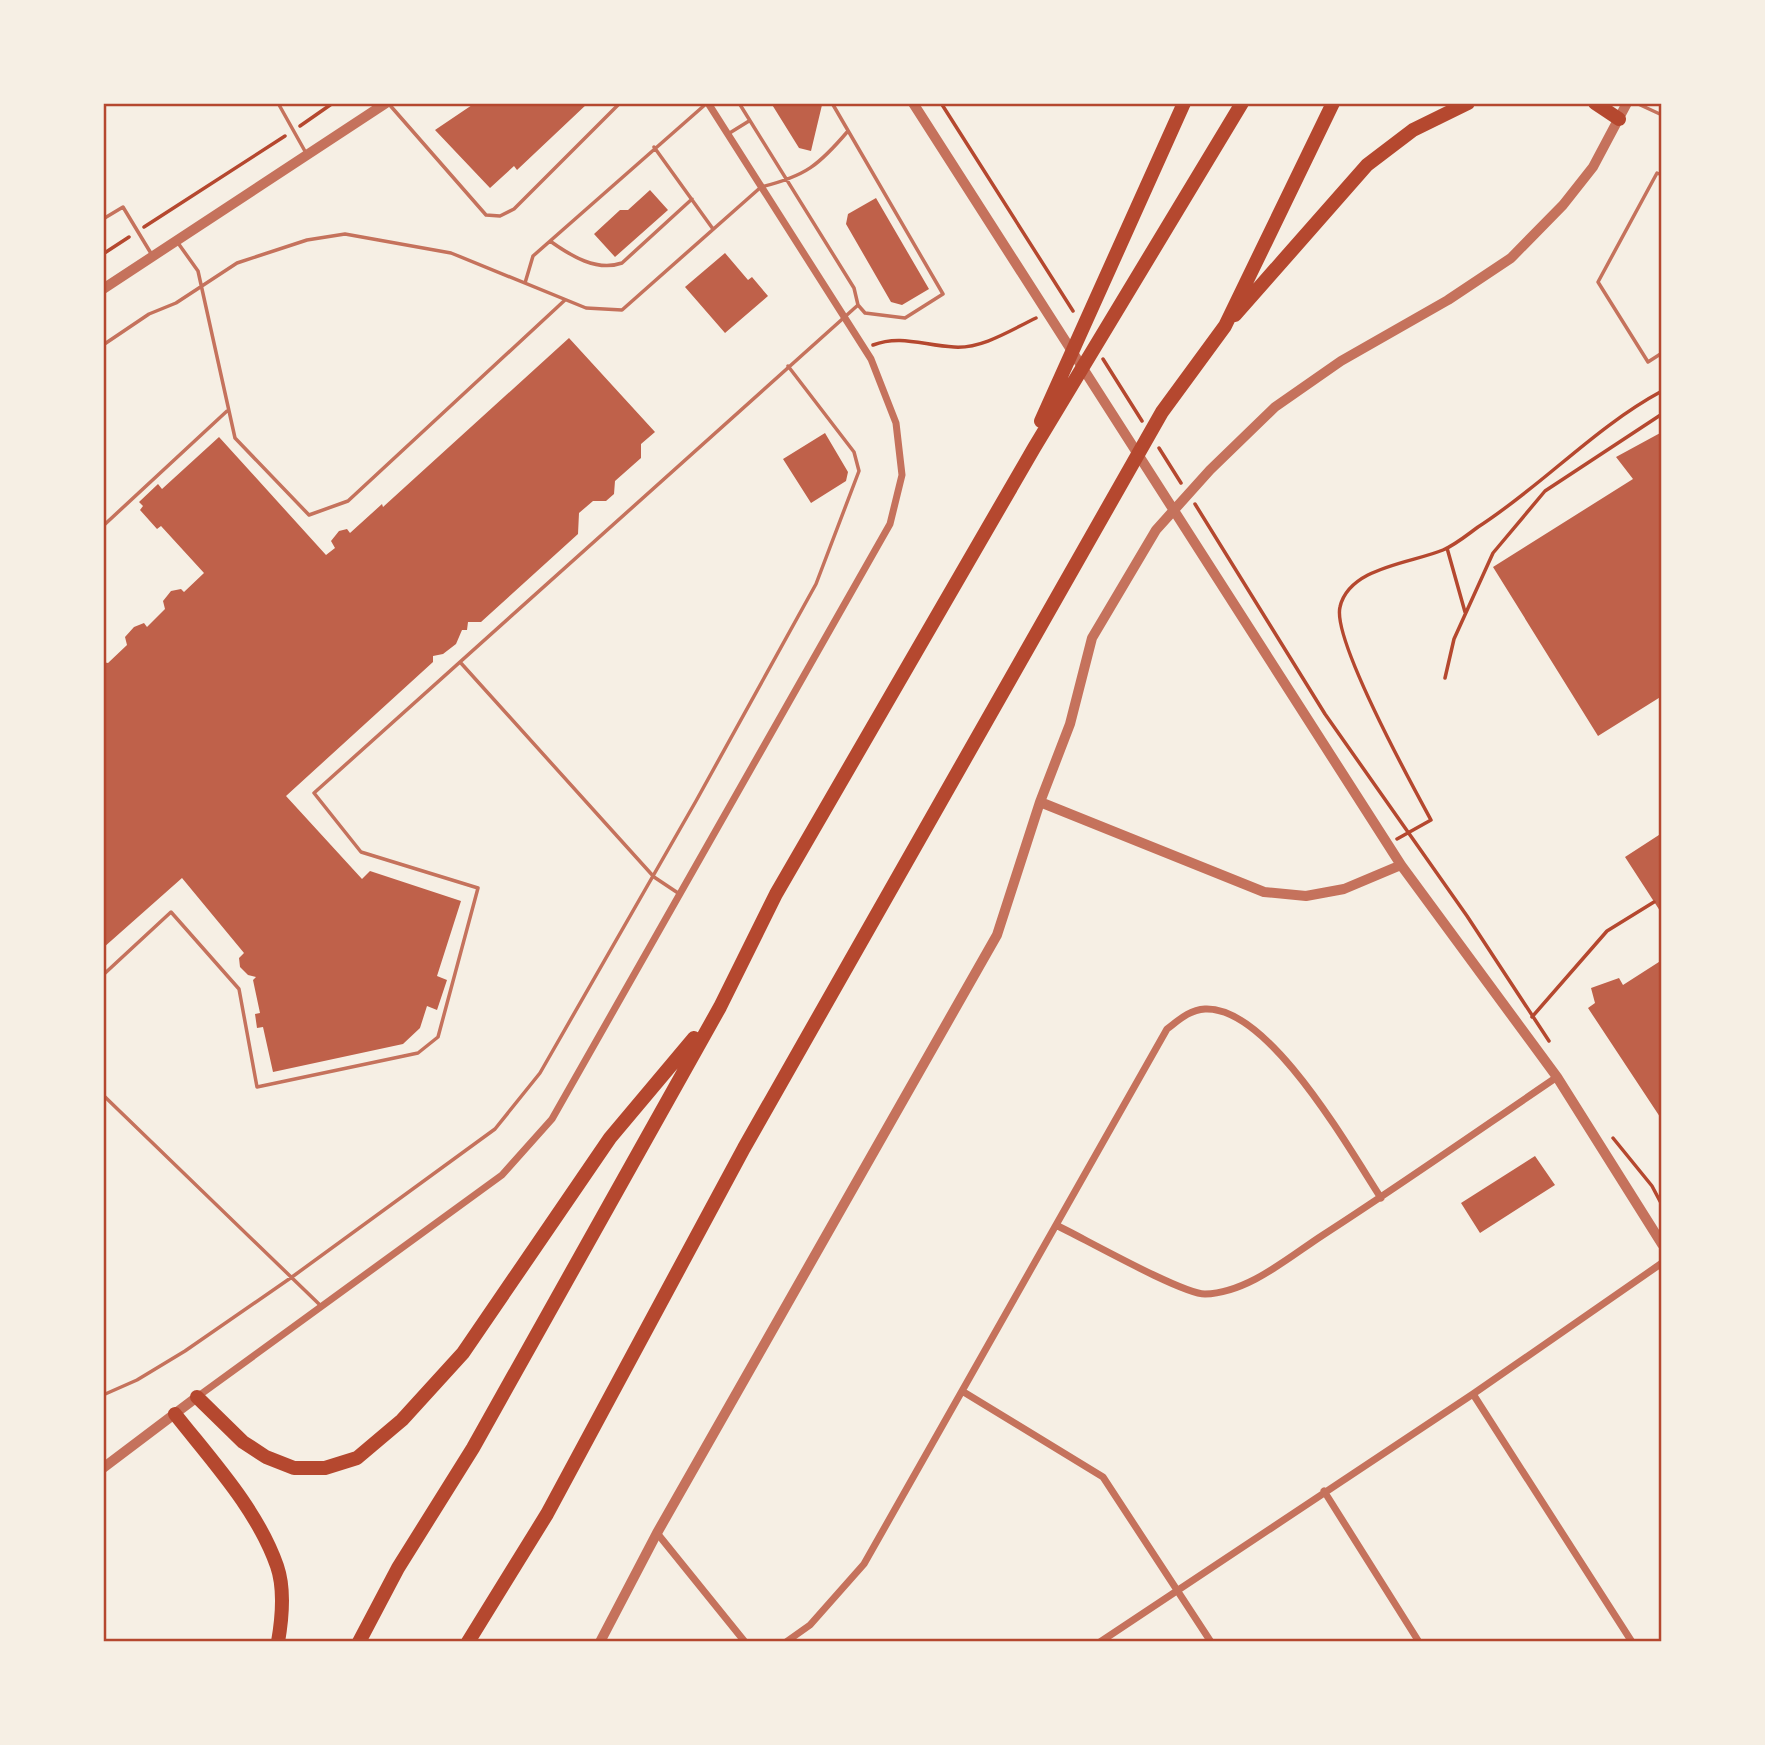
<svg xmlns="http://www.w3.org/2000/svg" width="1765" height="1745" font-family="Karla,sans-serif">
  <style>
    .building { fill: #bf614a }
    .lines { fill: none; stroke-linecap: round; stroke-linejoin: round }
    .path { stroke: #b5482f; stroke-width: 3.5 }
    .service { stroke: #c5725c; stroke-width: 3.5 }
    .minor { stroke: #c5725c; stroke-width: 7 }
    .tertiary { stroke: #c5725c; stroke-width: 10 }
    .motorway { stroke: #b5482f; stroke-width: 14 }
    .neatline { fill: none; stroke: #b5482f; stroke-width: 2.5 }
  </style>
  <rect width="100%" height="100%" fill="#f6efe4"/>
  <path class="building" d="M475,103H588L517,170L514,166L490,188L435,130Z
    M771,103L822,105L811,151L799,148Z
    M650,190L668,210L615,257L594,234L620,210H628Z
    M876,198L929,289L902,305L891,302L846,224L848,214Z
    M725,253L748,280L752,277L768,296L725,333L685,287Z
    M569,338L655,432L641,444V458L615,481L614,494L606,501H593L579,513L578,534L481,622H468L467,630H462L456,644L443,654L433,656V662L286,796L362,879L370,871L461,901L437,976L447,980L437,1010L427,1006L420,1028L403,1044L273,1072L263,1027L257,1028L255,1014L260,1013L253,980L256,977L248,975L240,967L239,958L244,953L182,878L103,948V662L108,663L127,645L125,637L134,627L144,623L147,627L165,609L163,601L171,591L181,589L184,592L204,573L161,526L157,529L140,510L143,506L139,502L158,484L162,489L219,437L326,555L335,548L331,541L339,531L347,529L350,533L382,504L383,507Z
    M1662,432V696L1598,736L1493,567L1633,479L1616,457Z
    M825,433L848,472L846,481L811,503L783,459Z
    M1662,833V914L1625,857Z
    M1662,960V1120L1588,1008L1595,1003L1591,988L1619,978L1623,985Z
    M1535,1156L1555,1185L1480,1233L1461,1203Z"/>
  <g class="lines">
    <path class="path" d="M941,103L1073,311
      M300,126L333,103
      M144,227L285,136
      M103,254L129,237
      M873,345C901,334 925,346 954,347C982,349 1011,330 1036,318
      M1103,359L1142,421
      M1159,448L1181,483
      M1195,504L1325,714L1467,916L1549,1041
      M1447,548L1465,612
      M1445,678L1454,639L1493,553L1545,491L1662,414
      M1397,839L1431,820C1412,785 1332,639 1340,607C1349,567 1412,563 1443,550C1455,545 1467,535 1478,527C1542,486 1595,427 1662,391
      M1532,1017L1607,931L1654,902
      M1613,1138L1652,1186L1662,1205"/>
    <path class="service" d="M278,103L306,153
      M388,103L486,215L500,216L514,209L620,103
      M739,103L854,288L858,305
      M1636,103L1662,115
      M728,134L749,121
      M654,147L713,229
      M1662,175L1657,173L1598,282L1648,362L1662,353
      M103,219L123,207L152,255
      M550,241C571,256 597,272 622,263L692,199
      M178,243L198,271L235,438L309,515L348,501L565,300
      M525,283L533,256L707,103
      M103,345L149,314L176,303L237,263L307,240L345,234L451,253L586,308L622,310L761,187C806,176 819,165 848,131
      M103,526L227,411
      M460,662L654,877L678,893
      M103,975L171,912L239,989L257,1087L418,1053L438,1037L478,888L361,852L314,793L858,305L865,313L905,318L943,294L832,103
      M103,1095L320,1305
      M103,1395L137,1380L185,1351L292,1277L495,1129L540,1073L696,801L816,584L859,471L854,452L788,366"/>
    <path class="minor" d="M1056,1225C1083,1238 1182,1294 1205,1294C1248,1293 1289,1257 1323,1235C1402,1184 1479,1130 1557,1077
      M962,1391L1103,1477L1211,1642
      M1473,1394L1632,1642
      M197,1397L502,1175L552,1119L890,524L902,475L896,423L871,359L708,103
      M1324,1491L1419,1642
      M657,1533L745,1642
      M786,1642L810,1625L864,1564L1167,1029C1179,1020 1189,1010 1205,1009C1269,1006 1349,1149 1381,1198
      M1100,1642L1473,1394L1662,1263"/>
    <path class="tertiary" d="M913,103L1401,865L1557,1077L1662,1244
      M103,289L386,103
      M1040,802L1264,892L1306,896L1344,889L1401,865
      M103,1468L197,1397
      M600,1642L657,1533L997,935L1040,802L1070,724L1092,638L1156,530L1210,470L1275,407L1341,361L1448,300L1511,258L1563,205L1593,167L1627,103"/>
    <path class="motorway" d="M1595,103L1619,119
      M1235,315L1367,165L1413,130L1468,103
      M1041,421L1184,103
      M197,1397L243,1442L266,1457L294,1468H325L357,1458L402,1420L463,1353L610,1138L694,1038
      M175,1414C212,1461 257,1509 277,1566C285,1589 282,1619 278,1642
      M359,1642L398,1568L473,1448L720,1007L776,894L1034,448L1242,103
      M468,1642L547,1514L744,1148L1162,412L1225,326L1333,103"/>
  </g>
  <rect width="1765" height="1745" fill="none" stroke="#f6efe4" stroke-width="210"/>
  <rect x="105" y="105" width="1555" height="1535" class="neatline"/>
</svg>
